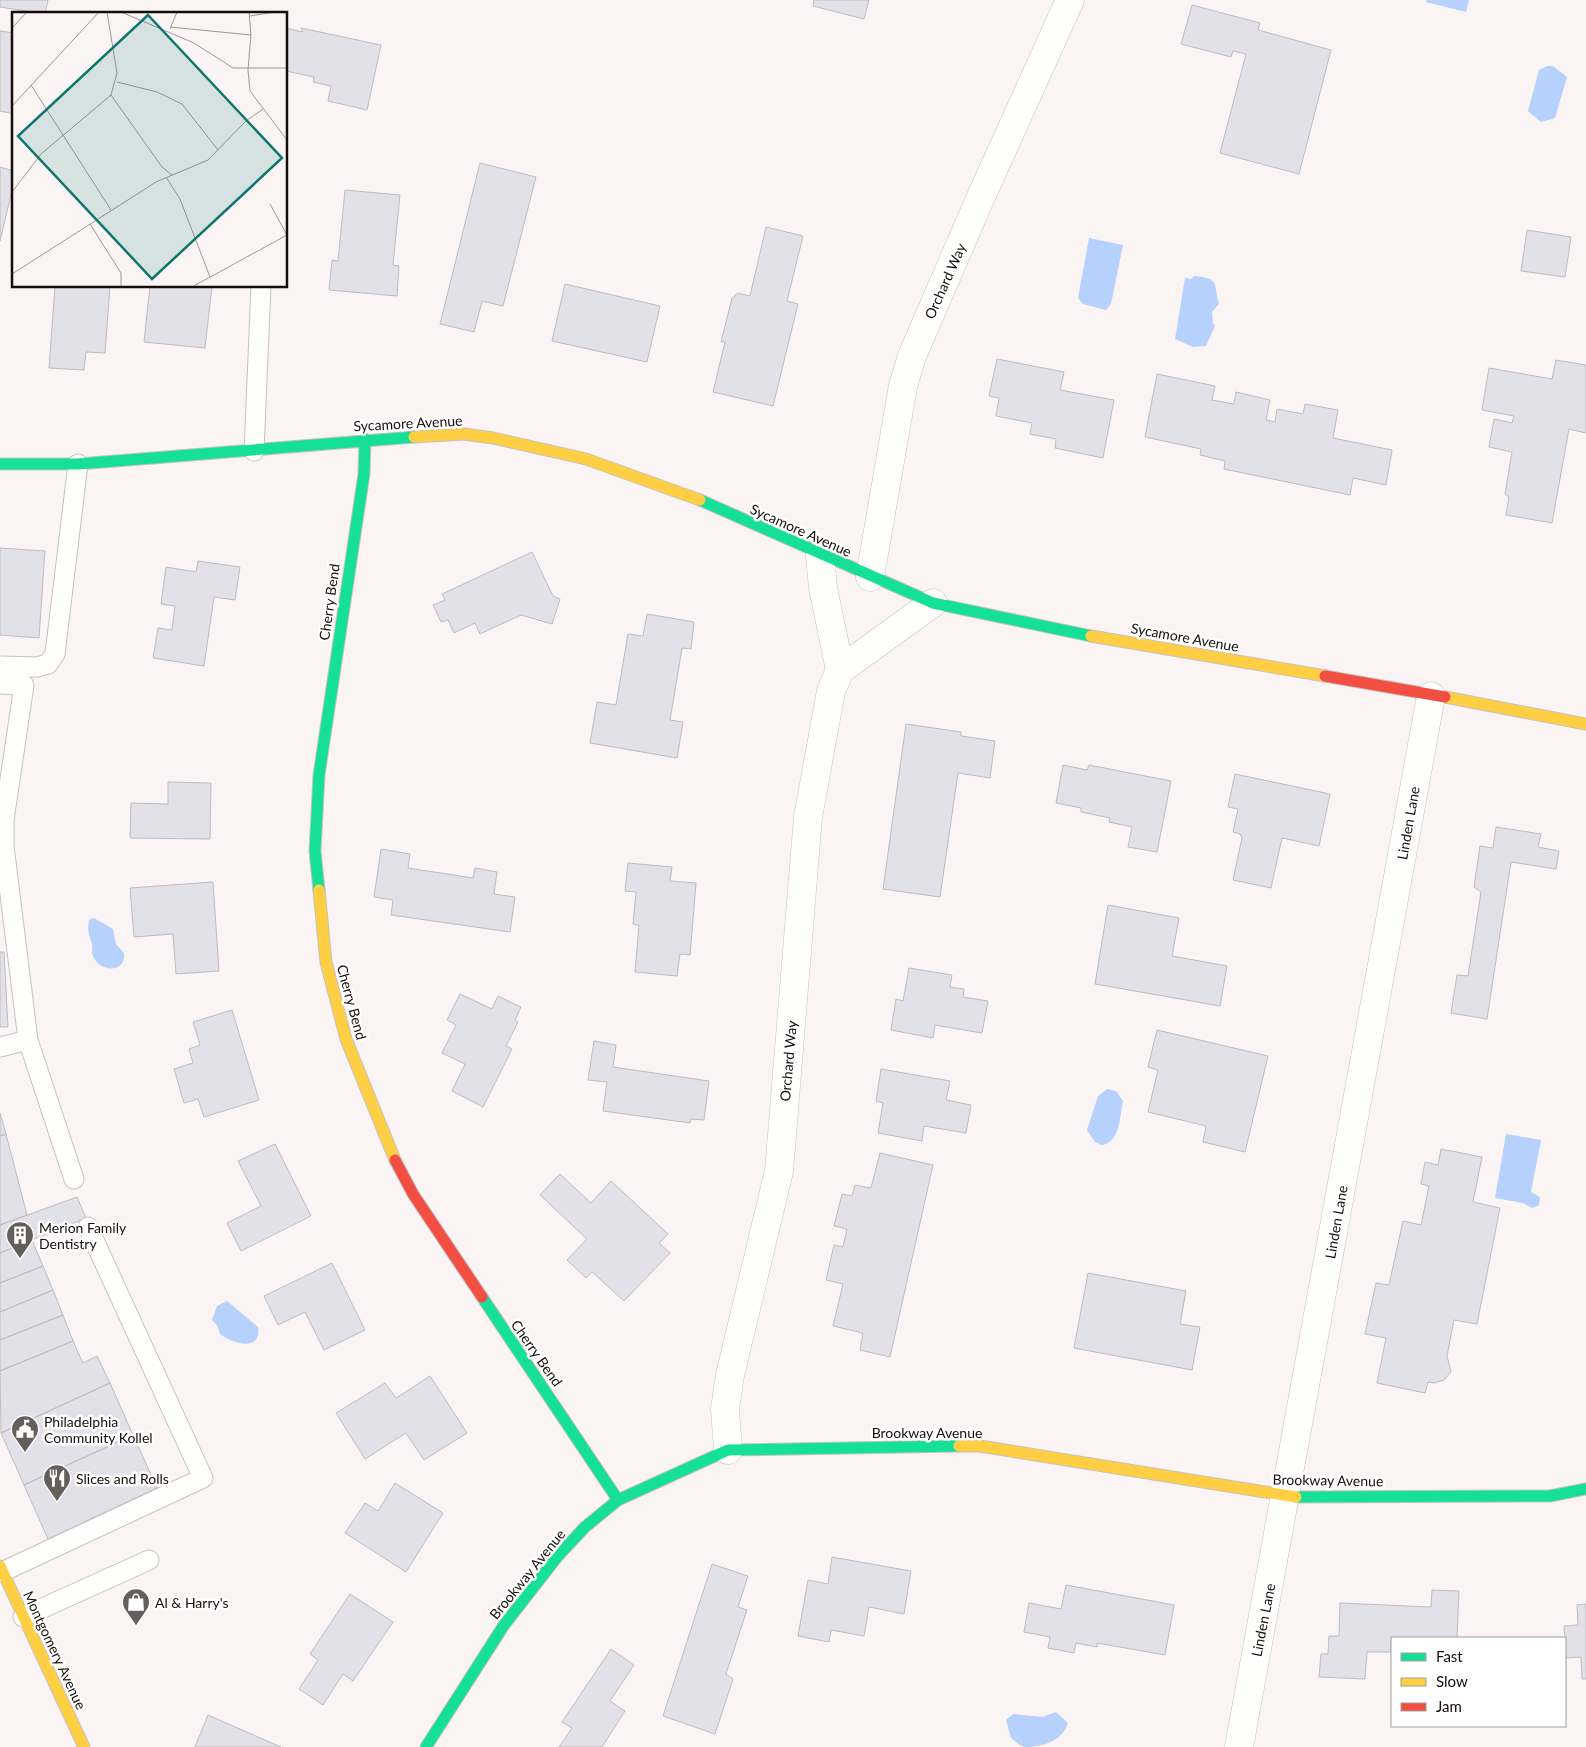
<svg xmlns="http://www.w3.org/2000/svg" width="1586" height="1747" font-family="Lato,sans-serif">
  <style>
    .water { fill: #b6d1fc }
    .building { fill: #e2e0e8; stroke: #bebcbf }
    .lines { fill: none; stroke-linecap: round; stroke-linejoin: round }
    .lane-casing { stroke: #c7c1bf; stroke-width: 21 }
    .street-casing { stroke: #c7c1bf; stroke-width: 29 }
    .fast-casing { stroke: #c7c1bf; stroke-width: 13 }
    .slow-casing { stroke: #c7c1bf; stroke-width: 13 }
    .jam-casing { stroke: #c7c1bf; stroke-width: 13 }
    .lane { stroke: #fefefd; stroke-width: 19 }
    .street { stroke: #fefefd; stroke-width: 28 }
    .fast { stroke: #16e098; stroke-width: 11 }
    .slow { stroke: #ffcf43; stroke-width: 11 }
    .jam { stroke: #f24e42; stroke-width: 11 }
    .labels { text-anchor: middle; dominant-baseline: central; stroke-width: 5; stroke-linejoin: round; paint-order: stroke }
    .street-label { font-size: 14px; fill: #140d0a; stroke: #fff }
    .poi-label { font-size: 14px; fill: #140d0a; stroke: #fff; text-anchor: start }
    .inset-road { fill: none; stroke: #9e9896; stroke-width: 1 }
    .view { fill: #0f766e; fill-opacity: 0.15; stroke: #0f766e; stroke-width: 2.5 }
    .inset-edge { fill: none; stroke: #140d0a; stroke-width: 2.5 }
  </style>
  <rect width="100%" height="100%" fill="#faf5f4"/>
  <path class="water" d="M1427,0H1469L1466,12L1426,2Z
    M1547,66H1553L1567,77L1555,118L1541,122L1528,111L1539,70Z
    M1089,238L1123,245L1111,304L1106,310L1083,304L1078,298Z
    M1194,276C1221,278 1213,285 1219,304L1212,312L1213,323L1215,326L1206,346L1193,347L1175,339L1185,278L1191,279Z
    M94,918L113,929L116,944L124,953C126,974 99,972 93,956C91,952 93,949 92,944C89,936 87,929 89,920Z
    M1107,1089L1116,1091L1123,1101C1120,1115 1120,1144 1101,1145L1095,1142L1087,1130L1098,1096Z
    M1506,1134L1541,1140L1531,1192L1540,1197L1539,1205L1532,1208L1523,1203L1495,1198Z
    M227,1301L258,1327C262,1353 231,1343 220,1334L217,1325L212,1320L217,1306Z
    M1056,1712L1068,1723C1062,1741 1044,1747 1024,1747C1020,1746 1015,1741 1011,1738L1006,1720L1013,1714L1042,1717Z"/>
  <path class="building" d="M0,0H48L45,14L0,7Z
    M814,0H869L864,19L813,6Z
    M1192,5L1260,23L1258,30L1331,50L1299,174L1220,153L1246,54L1233,51L1231,57L1181,44Z
    M286,28L303,32L301,28L381,45L367,110L328,101L331,86L313,82L314,77L286,71Z
    M0,31L14,33V114L0,111Z
    M480,163L536,177L503,306L482,301L474,332L440,324Z
    M0,167L14,171V182L0,241Z
    M345,190L400,195L393,265L399,266L397,296L329,290L332,260L338,261Z
    M766,227L803,236L787,301L798,304L773,406L713,392L725,342H721L732,298L738,293L750,296Z
    M1527,230L1571,237L1565,277L1521,271Z
    M565,284L660,306L647,362L552,341Z
    M55,286H110L105,353L86,352L84,370L49,368Z
    M150,286H212L205,348L144,342Z
    M997,359L1064,372L1060,390L1114,400L1103,458L1055,448L1056,439L1030,434L1032,423L996,416L999,398L989,396Z
    M1556,360L1586,365V433L1569,429L1552,523L1506,515L1509,497L1505,494L1512,452L1489,447L1494,419L1512,423L1514,416L1482,410L1489,368L1552,379Z
    M1157,374L1215,386L1212,400L1234,404L1236,392L1270,400L1266,420L1275,422L1277,409L1303,414L1305,404L1338,410L1333,438L1392,450L1386,485L1353,478L1350,495L1224,469L1225,461L1200,455L1201,449L1145,437Z
    M0,548L45,551L39,638L0,635Z
    M532,552L553,596L560,599L552,624L521,615L480,634L475,623L454,633L448,620L441,622L433,605L445,600L442,594Z
    M198,561L240,567L235,600L214,597L204,666L153,658L158,628L172,630L175,606L161,604L166,567L196,572Z
    M647,614L694,622L691,649L682,648L670,720L683,722L677,758L590,743L597,702L616,705L628,634L643,636Z
    M906,724L961,732V736L995,741L990,778L958,773L940,897L883,889Z
    M1063,765L1087,770L1089,765L1171,781L1157,852L1128,847L1132,827L1109,822L1110,818L1081,812V808L1056,803Z
    M1235,774L1330,794L1319,846L1282,838L1271,888L1233,880L1242,838L1240,834L1233,832L1238,809L1228,807Z
    M168,782L211,783L210,839L130,838L131,803L168,804Z
    M1496,827L1541,834L1538,847L1559,851L1556,869L1511,862L1487,1019L1451,1013L1457,975L1468,976L1481,892L1474,887L1480,846L1493,848Z
    M381,849L410,854L408,868L473,878L475,868L497,872L494,894L515,897L510,932L391,915L393,900L374,897Z
    M628,863L672,867L670,881L696,883L690,955L680,954L677,976L635,972L639,925L633,924L636,892L625,891Z
    M213,882L219,971L176,974L173,934L134,937L130,888Z
    M1108,905L1179,918L1172,956L1227,966L1220,1006L1095,984Z
    M0,952H4L8,1027H0Z
    M909,968L952,975L950,987L964,989L963,997L988,1001L982,1033L935,1025L933,1038L891,1030L896,999L903,1001Z
    M460,994L492,1009L498,996L521,1007L515,1020L518,1022L506,1046L512,1049L483,1107L452,1091L465,1064L442,1053L456,1025L447,1020Z
    M232,1010L259,1100L204,1117L198,1099L184,1103L174,1069L193,1063L189,1049L200,1045L193,1022Z
    M1157,1030L1268,1056L1245,1152L1203,1142L1206,1126L1148,1112L1158,1070L1148,1067Z
    M594,1041L616,1045L613,1067L709,1081L704,1120L691,1119L690,1123L603,1111L607,1082L588,1080Z
    M881,1069L950,1081L946,1100L971,1105L966,1133L924,1126L922,1141L878,1133L883,1103L876,1101Z
    M0,1113L6,1134L0,1136Z
    M6,1134L27,1215L0,1225V1136Z
    M275,1144L311,1216L241,1251L227,1223L261,1206L238,1161Z
    M1441,1149L1482,1157L1473,1202L1500,1208L1477,1324L1454,1320L1447,1356L1451,1372L1444,1380L1434,1383L1428,1382L1425,1393L1377,1383L1386,1338L1365,1334L1376,1283L1389,1285L1403,1221L1421,1225L1429,1186L1421,1184L1425,1162L1438,1165Z
    M880,1153L933,1165L890,1357L860,1350L863,1333L833,1326L843,1284L826,1280L834,1245L843,1247L847,1229L834,1226L842,1194L852,1196L855,1185L871,1188Z
    M560,1174L591,1203L611,1181L668,1234L659,1243L670,1253L624,1301L592,1272L586,1278L567,1260L587,1239L540,1195Z
    M77,1197L86,1218L0,1253V1225Z
    M32,1240L43,1266L0,1283V1253Z
    M332,1263L365,1330L324,1350L305,1312L278,1325L264,1296Z
    M43,1266L53,1290L0,1312V1283Z
    M1088,1273L1186,1291L1180,1324L1200,1327L1192,1370L1074,1348Z
    M53,1290L63,1315L0,1340V1312Z
    M63,1315L73,1341L0,1371V1340Z
    M73,1341L83,1363L97,1356L110,1383L1,1433L0,1371Z
    M430,1376L467,1433L424,1460L406,1433L365,1459L336,1413L385,1383L396,1398Z
    M110,1383L133,1435L24,1485L1,1433Z
    M133,1435L157,1488L48,1539L24,1485Z
    M395,1483L443,1513L406,1572L345,1533L365,1503L378,1511Z
    M832,1557L911,1571L904,1614L869,1607L864,1636L831,1630L829,1642L798,1636L808,1580L828,1584Z
    M712,1564L748,1576L738,1607L747,1610L726,1674L733,1679L715,1734L663,1716Z
    M1066,1585L1174,1605L1165,1655L1097,1643V1647L1076,1643L1074,1653L1048,1648L1050,1637L1024,1632L1029,1603L1061,1609Z
    M1432,1590L1459,1591L1457,1638H1391V1652H1367L1365,1679L1319,1677L1321,1654H1328L1329,1636H1339L1340,1603L1431,1607Z
    M350,1594L393,1622L353,1681L343,1674L323,1705L299,1689L318,1660L310,1654Z
    M1586,1604V1679H1582L1581,1657L1566,1658L1564,1626L1578,1625L1577,1605Z
    M611,1649L634,1665L610,1701L625,1711L602,1747H559L572,1728L562,1722Z
    M208,1715L281,1747H195Z"/>
  <g class="lines">
    <g class="lane-casing">
      <path id="lane" d="M254,451L261,286
        M0,666L37,667L48,664L55,654L78,464
        M0,684L24,685L4,820V846L28,1040
        M0,1047L28,1040L74,1179
        M2,1572L203,1478L88,1227
        M23,1617L149,1560"/>
    </g>
    <g class="street-casing">
      <path id="street" d="M820,556L823,588L840,670
        M870,577L903,386L912,356L980,199L1070,0
        M728,1450L725,1409L730,1375L779,1171L808,817L831,691L840,670L933,603
        M1239,1747L1431,696"/>
    </g>
    <g class="fast-casing">
      <path id="fast" d="M0,464H78L414,437
        M700,500L933,603L1091,636
        M319,890L315,851L319,775L364,474L365,439
        M482,1297L618,1500
        M1296,1497L1550,1496L1586,1489
        M426,1747L504,1625L557,1557L585,1527L618,1500L728,1450L959,1446"/>
    </g>
    <g class="slow-casing">
      <path id="slow" d="M414,437L464,434L493,438L586,459L700,500
        M1091,636L1325,676
        M1445,697L1586,724
        M319,890L326,962L346,1039L395,1160
        M959,1446H980L1296,1497
        M0,1566L84,1747"/>
    </g>
    <g class="jam-casing">
      <path id="jam" d="M1325,676L1445,697
        M395,1160L413,1194L482,1297"/>
    </g>
    <use href="#lane" class="lane"/>
    <use href="#street" class="street"/>
    <use href="#fast" class="fast"/>
    <use href="#slow" class="slow"/>
    <use href="#jam" class="jam"/>
  </g>
  <defs>
    <g id="building-pin" transform="scale(1.4375)"><path d="M0 17L-7.5 6A9.5 9.5 0 1 1 7.5 6Z" fill="#645e5c" stroke="#fff"/><path d="M-4-6H4V6H1V3H-1V6H-4ZM-2.5-4.3h1.7v1.8h-1.7ZM.8-4.3h1.7v1.8H.8ZM-2.5-1h1.7V.8h-1.7ZM.8-1h1.7V.8H.8Z" fill="#fff"/></g>
    <g id="civic-pin" transform="scale(1.4375)"><path d="M0 17L-7.5 6A9.5 9.5 0 1 1 7.5 6Z" fill="#645e5c" stroke="#fff"/><path d="M-.6-6.5H3V-4.5H.6V-3L4-1V1h2V6H-6V1h2V-1L-.6-3ZM-1.2 2.5V6h2.4V2.5Z" fill="#fff"/></g>
    <g id="restaurant-pin" transform="scale(1.4375)"><path d="M0 17L-7.5 6A9.5 9.5 0 1 1 7.5 6Z" fill="#645e5c" stroke="#fff"/><path d="M-5-6h1v4h1v-4h1v4h1v-4h1v5L-1.5 .5V6h-2V.5L-5-1ZM5-6V6H3V1.5H1.5Q1.5-4 5-6Z" fill="#fff"/></g>
    <g id="shop-pin" transform="scale(1.4375)"><path d="M0 17L-7.5 6A9.5 9.5 0 1 1 7.5 6Z" fill="#645e5c" stroke="#fff"/><path d="M-5-2.5h2.3a2.7 3.5 0 0 1 5.4 0H5L5.5 6h-11ZM-1.5-2.5h3a1.5 2.3 0 0 0-3 0Z" fill="#fff"/></g>
  </defs>
  <g fill-rule="evenodd">
    <use href="#building-pin" x="20" y="1235"/>
    <use href="#civic-pin" x="25" y="1429"/>
    <use href="#restaurant-pin" x="57" y="1478"/>
    <use href="#shop-pin" x="136" y="1602"/>
  </g>
  <g class="labels">
    <g class="street-label">
      <text transform="translate(945 281) rotate(-66)">Orchard Way</text>
      <text transform="translate(408 423) rotate(-3)">Sycamore Avenue</text>
      <text transform="translate(801 530) rotate(24)">Sycamore Avenue</text>
      <text transform="translate(329 602) rotate(-82)">Cherry Bend</text>
      <text transform="translate(1185 637) rotate(10)">Sycamore Avenue</text>
      <text transform="translate(1408 823) rotate(-80)">Linden Lane</text>
      <text transform="translate(352 1002) rotate(75)">Cherry Bend</text>
      <text transform="translate(788 1061) rotate(-85)">Orchard Way</text>
      <text transform="translate(1336 1222) rotate(-80)">Linden Lane</text>
      <text transform="translate(537 1353) rotate(55)">Cherry Bend</text>
      <text x="927" y="1432">Brookway Avenue</text>
      <text transform="translate(1328 1480) rotate(1)">Brookway Avenue</text>
      <text transform="translate(527 1574) rotate(-51)">Brookway Avenue</text>
      <text transform="translate(1263 1620) rotate(-79)">Linden Lane</text>
      <text transform="translate(55 1650) rotate(65)">Montgomery Avenue</text>
    </g>
    <g class="poi-label">
      <text x="39" y="1227">Merion Family<tspan x="39" dy="16">Dentistry</tspan></text>
      <text x="44" y="1421">Philadelphia<tspan x="44" dy="16">Community Kollel</tspan></text>
      <text x="76" y="1478">Slices and Rolls</text>
      <text x="155" y="1602">Al &amp; Harry's</text>
    </g>
  </g>
  <g transform="translate(12 12)">
    <rect width="275" height="275" fill="#faf5f4"/>
    <path class="inset-road" d="M109,0L182,31L221,56H275M238,4L263,0M158,15L239,23M0,16L15,0M158,17L165,0M236,58L239,23L237,0M236,58L238,79L275,128M105,70L145,80L170,92L206,138M19,73L99,198M99,83L150,155L160,163M0,94L87,0M154,165L168,187L198,265M0,180L29,142L99,83L105,61L95,0M258,192L275,223M78,212L109,261V275M0,262L144,170L196,148L234,109L251,97M180,275L275,223"/>
    <path class="view" d="M136,3L270,146L140,267L6,124Z"/>
    <rect width="275" height="275" class="inset-edge"/>
  </g>
  <rect x="1391" y="1637" width="175" height="90" fill="#ffffff" stroke="#a19e9d"/>
  <rect x="1401" y="1653" width="25" height="8" fill="#16e098" stroke="#a19e9d"/>
  <text x="1436" y="1662" font-size="15" fill="#140d0a">Fast</text>
  <rect x="1401" y="1678" width="25" height="8" fill="#ffcf43" stroke="#a19e9d"/>
  <text x="1436" y="1687" font-size="15" fill="#140d0a">Slow</text>
  <rect x="1401" y="1703" width="25" height="8" fill="#f24e42" stroke="#a19e9d"/>
  <text x="1436" y="1712" font-size="15" fill="#140d0a">Jam</text>
</svg>
